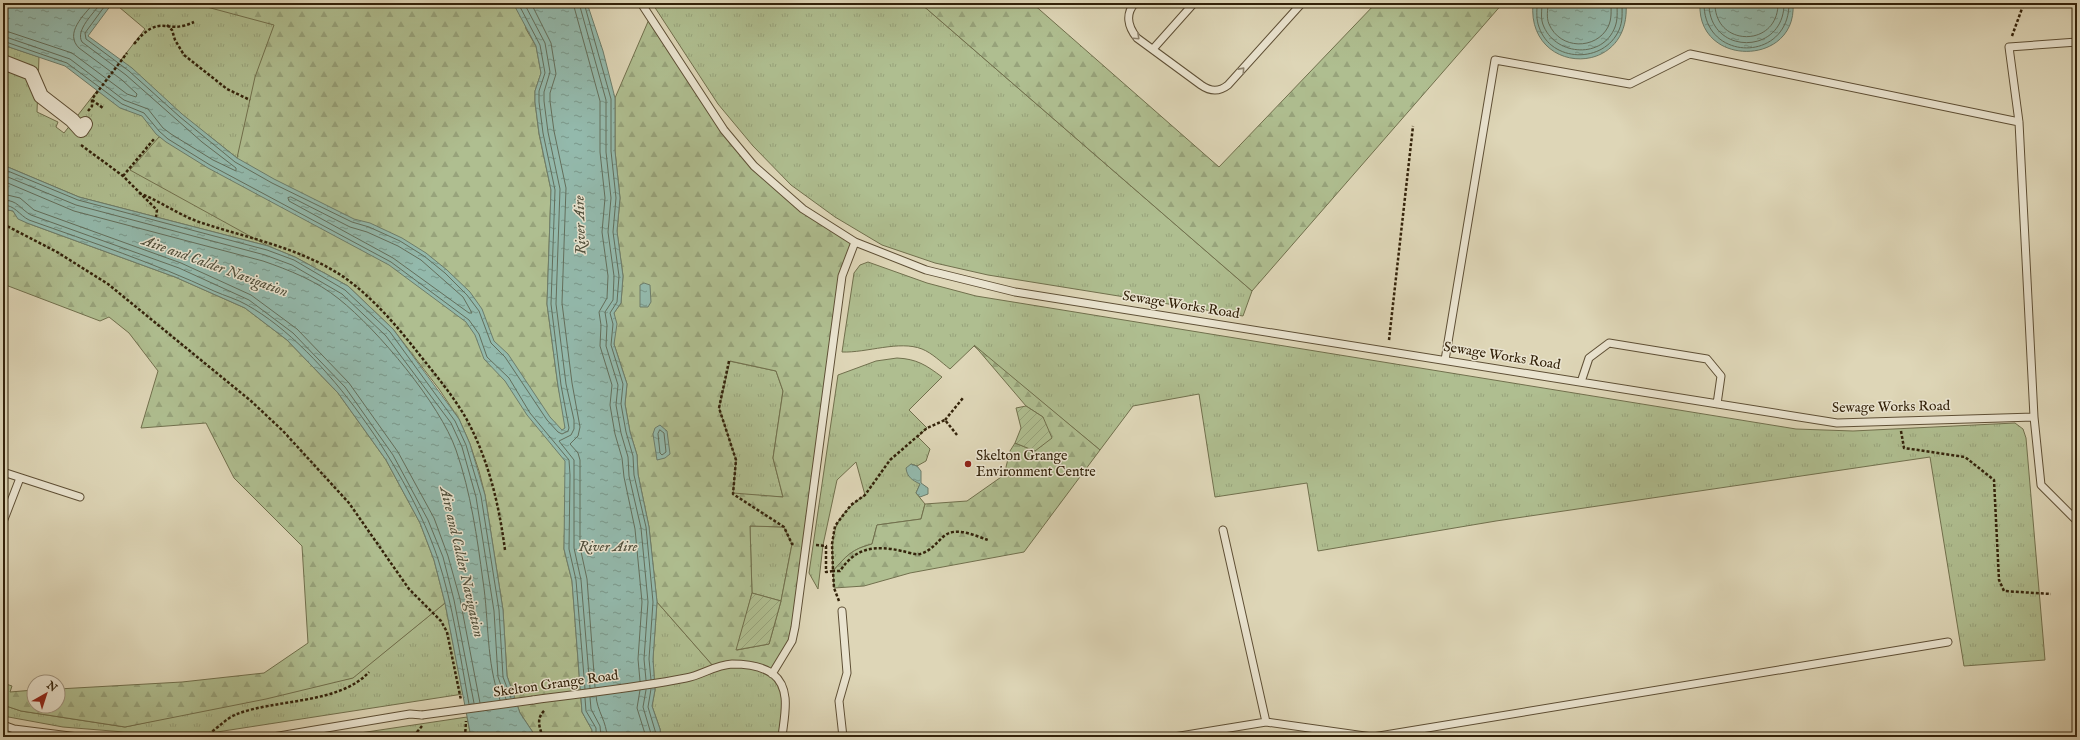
<svg xmlns="http://www.w3.org/2000/svg" width="2080" height="740" font-family="'IM FELL English',serif">
  <style>
    .grass { fill: url(#grass-tufts); stroke: #71704d }
    .forest { fill: url(#forest-firs); stroke: #71704d; fill-rule: evenodd }
    .garden { fill: url(#garden-furrows); stroke: #71704d }
    .water { fill: url(#water-ripples); stroke: #6d7d6b }
    .lines { fill: none; stroke-linecap: round; stroke-linejoin: round }
    .shore { stroke: #636e5b; stroke-width: 1 }
    .lane-casing { stroke: #5e4f35; stroke-width: 9 }
    .street-casing { stroke: #5e4f35; stroke-width: 16 }
    .path { stroke: #33220a; stroke-width: 2.5; stroke-dasharray: 3 2; stroke-linecap: butt }
    .lane { stroke: #eae4d0; stroke-width: 7 }
    .street { stroke: #eae4d0; stroke-width: 14 }
    .lane-bridge-casing { stroke: #5e4f35; stroke-width: 9; stroke-linecap: butt }
    .lane-bridge { stroke: #eae4d0; stroke-width: 7 }
    .oneway { stroke: #8e836d }
    .poi-dot { fill: #8f2418; stroke: #eae4d0; stroke-width: 1.5 }
    .labels { text-anchor: middle; dominant-baseline: central; stroke-width: 3; stroke-linejoin: round; paint-order: stroke }
    .street-label { font-size: 14px; fill: #33220a; stroke: #eae4d0 }
    .poi-label { font-size: 14px; fill: #33220a; stroke: #eae4d0; text-anchor: start }
    .water-label { font-size: 15px; font-style: italic; fill: #504f3b; stroke: #eae4d0 }
  </style>
  <defs>
    <pattern id="grass-tufts" width="24" height="20" patternUnits="userSpaceOnUse"><rect width="24" height="20" fill="#afbe90"/><path d="M3 7l-1-3M5 7V3M7 7l1-3M15 17l-1-3M17 17v-4M19 17l1-3" fill="none" stroke="#97a37b"/></pattern>
    <pattern id="forest-firs" width="22" height="20" patternUnits="userSpaceOnUse"><rect width="22" height="20" fill="#afbe90"/><path d="M5 1l3.5 6h-7zM16 11l3.5 6h-7z" fill="#97a37b"/></pattern>
    <pattern id="garden-furrows" width="10" height="10" patternUnits="userSpaceOnUse"><rect width="10" height="10" fill="#afbe90"/><path d="M-1 1l2-2M0 10L10 0M9 11l2-2" fill="none" stroke="#97a37b"/></pattern>
    <pattern id="water-ripples" width="26" height="14" patternUnits="userSpaceOnUse"><rect width="26" height="14" fill="#93b9ac"/><path d="M2 4q2-2 4 0t4 0M15 11q2-2 4 0t4 0" fill="none" stroke="#79968a"/></pattern>
  </defs>
  <rect width="100%" height="100%" fill="#ded6b7"/>
  <filter id="stains"><feTurbulence type="fractalNoise" baseFrequency=".005" numOctaves="4"/><feColorMatrix values="0 0 0 0 .2 0 0 0 0 .09 0 0 0 0 .02 0 0 0 .5 -.17"/></filter>
  <radialGradient id="worn" r=".72"><stop offset=".6" stop-color="#630" stop-opacity="0"/><stop offset="1" stop-color="#630" stop-opacity=".3"/></radialGradient>
  <path class="grass" d="M130,3H368L295,257L268,246L79,197L3,165V45L39,57L37,112L58,122L56,127L64,133L145,29L119,7Z
    M652,3H920L1252,291L1243,316L988,275L935,263L882,245L835,217L791,185L753,146L718,104Z
    M868,262L927,283L976,296L1796,429L1853,431L2015,423L2023,429L2026,438L2045,660L1964,666L1930,457L1496,521L1318,551L1307,483L1215,497L1199,394L1133,406L1100,450L974,346L950,369C941,362 932,353 922,349C899,340 867,353 842,352L854,273L860,265Z
    M897,358C917,359 926,365 942,377L909,410L927,428L918,437L930,449L926,461L917,466L911,464L920,484L916,493L925,504L921,519L877,525L872,544C852,549 846,556 833,571C831,533 832,518 865,495L856,462L837,480L823,545L818,589L809,573L838,375L876,361Z
    M729,361L776,371L783,391L773,458L783,497L733,494L736,460L719,408Z
    M750,526L784,527L792,544L781,601L752,593Z
    M657,602L714,667L732,664L772,674L785,695L782,737H661L660,729L652,706L655,690L653,659Z
    M445,603L463,694L217,732H124L63,727L3,716V705L21,711L125,727L352,678Z
    M467,717L471,737H333Z"/>
  <path class="forest" d="M192,3H521L526,29L536,46L541,73L535,91V102L539,134L551,190L547,304L558,386L565,420L566,475L564,549L572,581L582,712L592,730V737H536L520,713L507,676L503,610L485,495L479,471L470,444L459,419L439,389L393,329L348,286L295,257L268,246L130,170L159,137L208,135L237,158L255,77L274,25Z
    M920,3H1032L1219,167L1376,3H1503L1252,291Z
    M650,17L678,62L754,166L803,209L855,242L842,276L795,627L772,674L758,667H714L657,602L649,527L638,474L637,455L630,432L625,404L627,384L614,344V313L621,303L623,276L617,232L620,198L615,151V98ZM730,361L776,371L783,391L773,458L783,497L733,493L736,460L719,408ZM750,526L784,527L792,544L781,601L769,644L737,650L752,593Z
    M3,209L13,211L16,215L27,223L175,277L245,308L287,340L338,393L386,460L420,523L434,560L445,603L353,678L266,699L125,727L21,711L3,705V683L12,686L10,692L34,690V706H58V689L182,682L264,673L308,643L302,546L234,478L206,423L141,428L158,371L129,333L109,317L100,321L3,284Z
    M974,345L1100,450L1024,552L910,573L864,586L834,588L833,571C846,556 852,549 872,544L877,525L921,519L925,504L967,501L1004,475L1010,451L1015,443L1035,451L1043,417L1026,406Z"/>
  <path class="garden" d="M1026,406L1043,417L1052,438L1035,451L1015,443L1021,428L1016,408Z
    M752,593L781,601L769,644L736,650Z"/>
  <path class="water" d="M3,3H130L119,7L111,5L88,36L132,68L182,114L237,158L274,179L354,219L370,223L402,238L426,253L447,270L470,292L482,309L494,341L508,354L550,417L562,430L565,428L558,386L547,304L551,190L539,133L535,102V91L541,73L536,46L513,3H587L603,51L615,98V151L620,198L617,231L623,276L621,303L614,313L617,324L614,344L627,384L625,404L630,432L637,455L638,474L649,527L657,602L653,659L655,690L652,706L660,729L661,737H592V730L582,712L572,581L564,549L565,461L527,415L505,381L484,359L475,335L466,322L389,265L208,168L166,142L156,134L142,116L120,108L65,66L3,45Z
    M1533,3H1626C1632,79 1526,76 1533,3Z
    M1700,3H1793C1798,67 1696,68 1700,3Z
    M3,165L79,197L268,246L295,257L348,286L393,329L459,419L470,444L485,495L503,610L507,676L520,713L536,737H471L445,603L434,560L420,523L386,460L338,393L287,340L245,308L175,277L27,223L18,219L13,211L3,209Z
    M644,283L650,285L651,302L648,307H640V285Z
    M660,425L667,431L670,454L665,458L657,460L653,434L655,428Z
    M911,464L917,466L921,471V483L928,488V494L920,497L916,493L920,484C912,480 907,477 906,468Z"/>
  <g class="lines">
    <path class="shore" d="M107,3L85,33L86,39L129,71L180,117L235,162L272,183L352,222L369,227L400,241L424,256L445,273L467,295L479,311L491,343L505,357L547,420L558,432L562,434L568,431L569,428L561,385L551,304L555,190L543,133L539,102V91L545,73L540,45L518,3
      M524,3L545,43L550,72L544,92V101L548,132L560,189L556,304L566,384L574,420V429L571,435L559,441L574,460V548L581,580L590,688
      M531,3L551,43L556,74L550,93V101L554,131L566,188L562,303L572,383L580,427L578,436L570,444L578,453L580,460V547L587,579L595,687
      M573,3L600,101V152L605,198L602,232L608,276L607,298L599,312L601,325L600,346L612,385L610,405L615,434L622,458L624,477L635,529L642,602L638,659L640,681
      M579,3L606,100V152L611,198L608,232L614,276L613,300L605,312L607,325L606,346L618,385L616,405L621,433L628,457L629,476L641,528L648,602L644,659L646,680
      M584,3L611,99V151L616,198L613,232L619,276L617,302L610,313L613,324L611,345L623,384L621,404L626,432L633,456L634,475L646,527L653,602L649,659L651,680
      M1537,3C1537,12 1536,19 1539,27C1551,63 1604,64 1619,30C1623,21 1622,13 1622,3
      M1542,3C1542,11 1540,19 1544,27C1557,56 1603,59 1615,27C1618,19 1617,12 1617,3
      M1548,3C1548,10 1546,17 1549,24C1560,50 1596,50 1608,27C1612,19 1611,11 1611,3
      M1704,3C1703,63 1790,63 1789,3
      M1709,3C1708,56 1785,56 1784,3
      M1715,3C1714,48 1779,48 1778,3
      M3,30L72,53L127,94L136,97L137,94L122,80L79,48C64,33 84,15 94,3
      M3,36L70,59L124,100L148,109L163,128L171,134L213,160L236,171V168L202,142L126,75L82,42C75,30 94,13 101,3
      M3,41L67,63L122,104L144,113L159,131L168,139L210,165L391,262L469,320L479,334L487,357L509,378L530,413L569,460L570,475L569,549L576,580L585,689
      M3,169L78,200L267,250L294,260L345,290L390,332L455,421L466,445L481,496L499,610L503,677L511,698
      M3,175L76,205L265,255L292,265L342,294L386,336L451,423L462,447L476,497L494,611L498,677L506,699
      M3,181L74,211L263,261C289,270 317,281 339,299C378,330 440,404 456,450C471,493 477,537 483,581C489,620 486,662 500,700
      M3,194L20,198L34,210L181,263L251,295L297,329L349,383L398,452L434,518L448,556L460,599L480,703
      M291,197L350,227L367,232L398,246L421,260L463,297L472,313H469L393,258L289,201L288,198Z
      M3,200C18,200 20,209 31,215L179,268L249,300L293,333L345,387L393,455L428,520L443,557L454,600L474,703
      M3,205C15,205 19,215 29,220C91,242 154,263 214,291C225,296 237,299 247,305C326,349 410,474 438,559C453,605 460,656 469,704
      M660,430L664,433L666,452L662,455L660,453L658,434Z
      M651,689L648,707L657,737
      M640,690L637,708L646,737
      M646,690L643,707L652,737
      M596,696C597,711 607,722 607,737
      M590,697L591,709L600,726L601,737
      M585,698L586,711L596,728V737"/>
    <g class="lane-casing">
      <path id="lane" d="M641,3L724,130L754,166L803,209L855,242L926,270L1015,292L1837,423L2034,417L2041,485L2077,521
        M1135,3C1125,14 1128,27 1137,38L1201,85C1211,92 1219,92 1228,85L1302,3
        M1153,49L1194,3
        M1445,360L1495,60L1630,84L1690,54L2019,122
        M1581,382L1589,358L1609,343L1707,359L1721,376L1717,404
        M2034,417L2019,122L2009,47L2077,42
        M3,472L80,497
        M3,522L20,478
        M1223,530L1266,722
        M842,611L847,673L839,701L843,737
        M772,674L792,641L795,627L842,276L855,242
        M533,700C584,693 636,688 686,678C702,675 715,665 732,664C746,664 762,666 773,674C792,689 784,717 782,737
        M3,725L14,729L78,737
        M273,737L410,714L422,715
        M1174,737L1266,722L1372,737
        M1373,737L1948,642"/>
    </g>
    <g class="street-casing">
      <path id="street" d="M3,62L31,73L41,96L72,120L81,130L85,124"/>
    </g>
    <path class="path" d="M167,25L172,30L175,40L184,55L227,89L250,100
      M2012,36L2024,3
      M134,44C161,11 165,36 194,22
      M92,100L103,108
      M88,111L92,106V99L127,53
      M81,145L123,176L157,210L156,217
      M123,176L154,139
      M139,193C160,201 177,214 199,222C247,238 302,248 345,278C372,297 395,324 415,349C433,372 453,395 467,420C489,461 499,505 505,550
      M3,224L57,252L108,284L251,401L283,431L349,503L409,589L441,621L447,632L461,700
      M1389,340L1413,126
      M729,361L719,408L736,460L733,494L784,527L792,544H795
      M945,420L963,398
      M1901,431L1904,448L1965,457L1994,480L1999,580L2004,591L2051,594
      M816,545L826,546V572L833,571L832,544L835,526L851,505L865,495L890,460L927,428L945,420L957,435
      M839,601L834,588L833,571H840C856,547 875,545 902,551C907,552 915,555 920,554C931,551 936,543 944,536C956,526 976,536 988,540
      M204,737C215,731 226,718 237,714C276,699 340,704 369,672
      M416,737L417,732L422,726
      M465,737L466,721
      M543,737C539,727 536,718 545,710"/>
    <use href="#lane" class="lane"/>
    <use href="#street" class="street"/>
    <g class="lane-bridge-casing">
      <path id="lane-bridge" d="M422,715L533,700"/>
    </g>
    <use href="#lane-bridge" class="lane-bridge"/>
  </g>
  <defs><path id="oneway-chevron" d="M-2-3.5L2.5 0L-2 3.5" fill="none" stroke-width="1.6" stroke-linecap="round" stroke-linejoin="round"/></defs>
  <g class="oneway">
    <use href="#oneway-chevron" transform="translate(1137 37) rotate(43)"/>
    <use href="#oneway-chevron" transform="translate(1242 70) rotate(-48)"/>
  </g>
  <circle class="poi-dot" cx="968" cy="464" r="4"/>
  <g class="labels">
    <g class="street-label">
      <text transform="translate(1181 305) rotate(9)">Sewage Works Road</text>
      <text transform="translate(1502 356) rotate(9)">Sewage Works Road</text>
      <text transform="translate(1891 407) rotate(-1)">Sewage Works Road</text>
      <text transform="translate(556 684) rotate(-8)">Skelton Grange Road</text>
    </g>
    <g class="poi-label">
      <text x="976" y="456">Skelton Grange<tspan x="976" dy="16">Environment Centre</tspan></text>
    </g>
    <g class="water-label">
      <text transform="translate(580 225) rotate(-92)">River Aire</text>
      <text transform="translate(215 266) rotate(20)">Aire and Calder Navigation</text>
      <text x="608" y="546">River Aire</text>
      <text transform="translate(462 562) rotate(77)">Aire and Calder Navigation</text>
    </g>
  </g>
  <rect width="2080" height="740" fill="none" stroke="#ded6b7" stroke-width="16"/>
  <rect x="4" y="4" width="2072" height="732" fill="none" stroke="#33220a" stroke-width="2"/>
  <rect x="8" y="8" width="2064" height="724" fill="none" stroke="#33220a"/>
  <g transform="translate(46 694) rotate(39)"><circle r="19" fill="#eae4d0" stroke="#a19681"/>
  <path d="M0-3L7 15L0 10L-7 15Z" fill="#8f2418"/>
  <text y="-6" font-size="11" font-weight="bold" text-anchor="middle" fill="#33220a">N</text>
  </g>
  <rect width="100%" height="100%" filter="url(#stains)"/>
  <rect width="100%" height="100%" fill="url(#worn)"/>
</svg>
